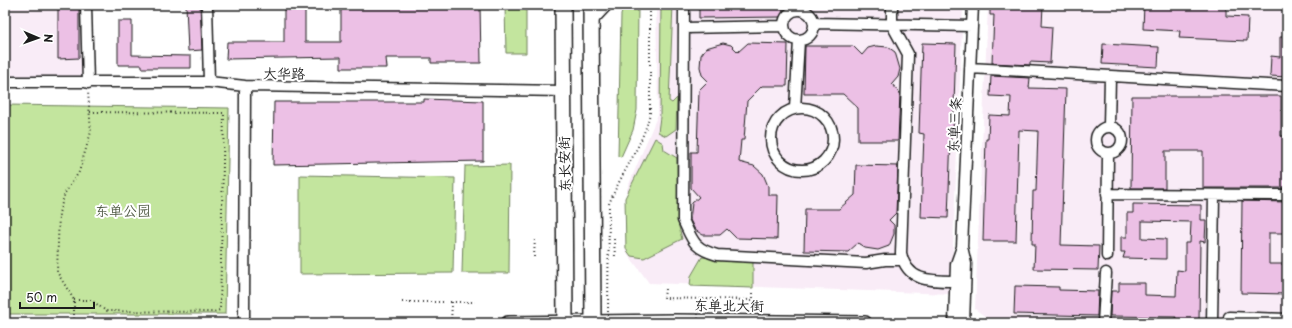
<svg xmlns="http://www.w3.org/2000/svg" width="1292" height="328" font-family="'Playpen Sans','LXGW WenKai TC',sans-serif">
  <style>
    .built { fill: #f9ecf7 }
    .green { fill: #c3e59e; stroke: #70805d }
    .building { fill: #ecc0e5; stroke: #1c1c1c }
    .lines { fill: none; stroke-linecap: round; stroke-linejoin: round }
    .minor-casing { stroke: #1c1c1c; stroke-width: 13 }
    .major-casing { stroke: #1c1c1c; stroke-width: 16 }
    .highway-casing { stroke: #1c1c1c; stroke-width: 18 }
    .path { stroke: #1c1c1c; stroke-width: 2; stroke-dasharray: 1 3; stroke-linecap: butt }
    .minor { stroke: #fff; stroke-width: 10 }
    .major { stroke: #fff; stroke-width: 13 }
    .highway { stroke: #fff; stroke-width: 15 }
    .path-bridge { stroke: #1c1c1c; stroke-width: 2; stroke-dasharray: 1 3; stroke-linecap: butt }
    .labels { text-anchor: middle; dominant-baseline: central; stroke-width: 4; stroke-linejoin: round; paint-order: stroke }
    .street-label { font-size: 14px; fill: #1c1c1c; stroke: #fff }
    .park-label { font-size: 14px; fill: #4e5843; stroke: #fff }
  </style>
  <rect width="100%" height="100%" fill="#fff"/>
  <filter id="ink" filterUnits="userSpaceOnUse"><feTurbulence type="fractalNoise" baseFrequency=".025" numOctaves="2"/><feDisplacementMap in="SourceGraphic" scale="8" xChannelSelector="R" yChannelSelector="G"/><feConvolveMatrix kernelMatrix="1 2 1 2 8 2 1 2 1" color-interpolation-filters="sRGB"/></filter>
  <g filter="url(#ink)">
    <path class="built" d="M5,5H81L82,78L5,76Z
      M656,5H963L951,294L649,283L625,250L627,189L658,114Z
      M988,5H1287V323H1061L991,321L975,309Z"/>
    <path class="green" d="M505,5H526V53H506Z
      M624,5H638L637,110L633,130L621,157L618,156L621,15Z
      M661,5H673L669,101L672,103L677,98L676,129L666,136L658,132L660,117Z
      M5,105L229,108L225,314H5Z
      M655,138L663,143L664,150L677,158L678,223L682,239L644,258L631,256L626,249L625,198Z
      M510,165L509,273H462L465,166Z
      M300,175L455,178L453,273L300,274Z
      M702,257L753,261V288L690,286L691,276Z"/>
    <path class="building" d="M58,5H79V58L58,59Z
      M186,5H200L202,50L188,51Z
      M284,5H305V42H341V5H480L481,63H431V58H386L387,68H341V57L226,59L227,42H284Z
      M699,5H783V17L699,18Z
      M990,5H1043L1042,26L1052,27L1050,63L1030,62V65L992,63L994,15H990Z
      M1144,5H1226V16L1248,17L1247,41L1179,38L1180,31L1143,29Z
      M118,21H132V55L191,56V68H142V65H118Z
      M1280,37H1287V77L1270,76L1271,56L1280,57Z
      M723,43L731,45L738,52L748,43L788,44L787,86H762L747,101L744,140H741L739,162L754,166L763,174L768,186V195H778L777,239L736,238L727,229L720,235H703L695,230L690,220L692,203L699,197L691,188V152H697L699,90L708,81L702,75L700,67L701,55L706,48Z
      M922,43L956,44L953,134H951L948,218L921,217L924,134L919,133Z
      M1103,44L1159,47L1158,67L1102,64Z
      M805,46H853L862,55L868,48L876,46L888,47L895,52L900,69L898,77L892,84L900,93L898,141H858V108L843,94H804Z
      M991,76L1030,78L1029,88L1066,89L1061,245L1099,246L1098,270L1034,269L1035,244H1032L1033,191H1036L1038,131L1019,130L1016,241H983L986,139H988L989,115L1010,116L1011,97L990,96Z
      M1132,96H1281V136H1287V188H1203V151H1165V188H1131Z
      M424,99L483,101V161L273,165L274,102H424Z
      M856,165L898,166L896,213L889,220L894,225V234L889,246L878,250L865,248L858,243L848,252L804,251L805,209H839L855,195Z
      M1242,201L1287,202V233H1269V264H1287V294L1241,293Z
      M1133,204L1201,205V220H1206L1205,242L1200,241L1199,322L1175,321L1176,317L1110,316L1111,291H1119V283H1145V295L1176,296L1177,270L1185,271V243H1190L1191,222L1142,221V238L1166,239V259L1123,258L1125,252H1121V237H1127V213H1133Z
      M1015,286L1059,287V290L1098,291L1097,316L1014,314Z"/>
    <g class="lines">
      <g class="minor-casing">
        <path id="minor" d="M86,5L88,83
          M207,5L209,82
          M684,5L683,220C693,241 693,248 717,255L866,263L885,260H902
          M892,5V25L908,54L901,253C907,282 931,281 956,281
          M784 25a15 15 0 1 1 30 0a15 15 0 1 1-30 0Z
          M591,22L607,5
          M814,23L972,26
          M685,28L783,26
          M970,68L1287,86
          M5,82H209L245,86L564,91
          M795,108L799,41
          M771 139a31 31 0 1 1 62 0a31 31 0 1 1-62 0Z
          M1109,126L1110,77
          M1096 140a13 13 0 1 1 26 0a13 13 0 1 1-26 0Z
          M1107,194L1287,195
          M1107,256L1108,153
          M1229,317L1287,319
          M244,323L245,86
          M954,323L956,264L962,247
          M964,323L966,264L962,247L973,5
          M1103,323L1106,273
          M1212,323L1214,195"/>
      </g>
      <g class="major-casing">
        <path id="major" d="M508,323L675,321L865,323"/>
      </g>
      <g class="highway-casing">
        <path id="highway" d="M563,5L565,323
          M591,5L593,323"/>
      </g>
      <path class="path" d="M535,5L551,7
        M614,239L615,257
        M534,257L535,238
        M665,289L664,298L753,300V293
        M74,300H91L106,311L213,312L220,310L224,113L89,112
        M402,302H452
        M608,312L609,204C621,173 643,146 650,113V5
        M74,323V300L57,272L59,213L65,193L79,172L91,132L88,92"/>
      <use href="#minor" class="minor"/>
      <use href="#major" class="major"/>
      <use href="#highway" class="highway"/>
      <path class="path-bridge" d="M451,323L452,302H475
        M698,323V299"/>
    </g>
  </g>
  <g class="labels">
    <g class="street-label">
      <text transform="translate(284 73) rotate(1)">大华路</text>
      <text transform="translate(954 125) rotate(-87)">东单三条</text>
      <text transform="translate(564 164) rotate(-91)">东长安街</text>
      <text transform="translate(729 305) rotate(1)">东单北大街</text>
    </g>
    <g class="park-label">
      <text x="123" y="210">东单公园</text>
    </g>
  </g>
  <rect width="1292" height="328" fill="none" stroke="#fff" stroke-width="20"/>
  <rect x="10" y="10" width="1272" height="308" fill="none" stroke="#1c1c1c" stroke-width="1.5" filter="url(#ink)"/>
  <g transform="translate(38 38) rotate(92)" stroke="#ffffff" stroke-width="3" paint-order="stroke">
  <path d="M0-3L7 15L0 10L-7 15Z" fill="#1c1c1c"/>
  <text y="-6" font-size="11" font-weight="bold" text-anchor="middle" fill="#1c1c1c">N</text>
  </g>
  <path d="M20 302v6h74v-6" fill="none" stroke="#1c1c1c" stroke-width="2"/>
  <text x="26" y="302" font-size="12" fill="#1c1c1c" stroke="#ffffff" stroke-width="3" paint-order="stroke">50 m</text>
</svg>
